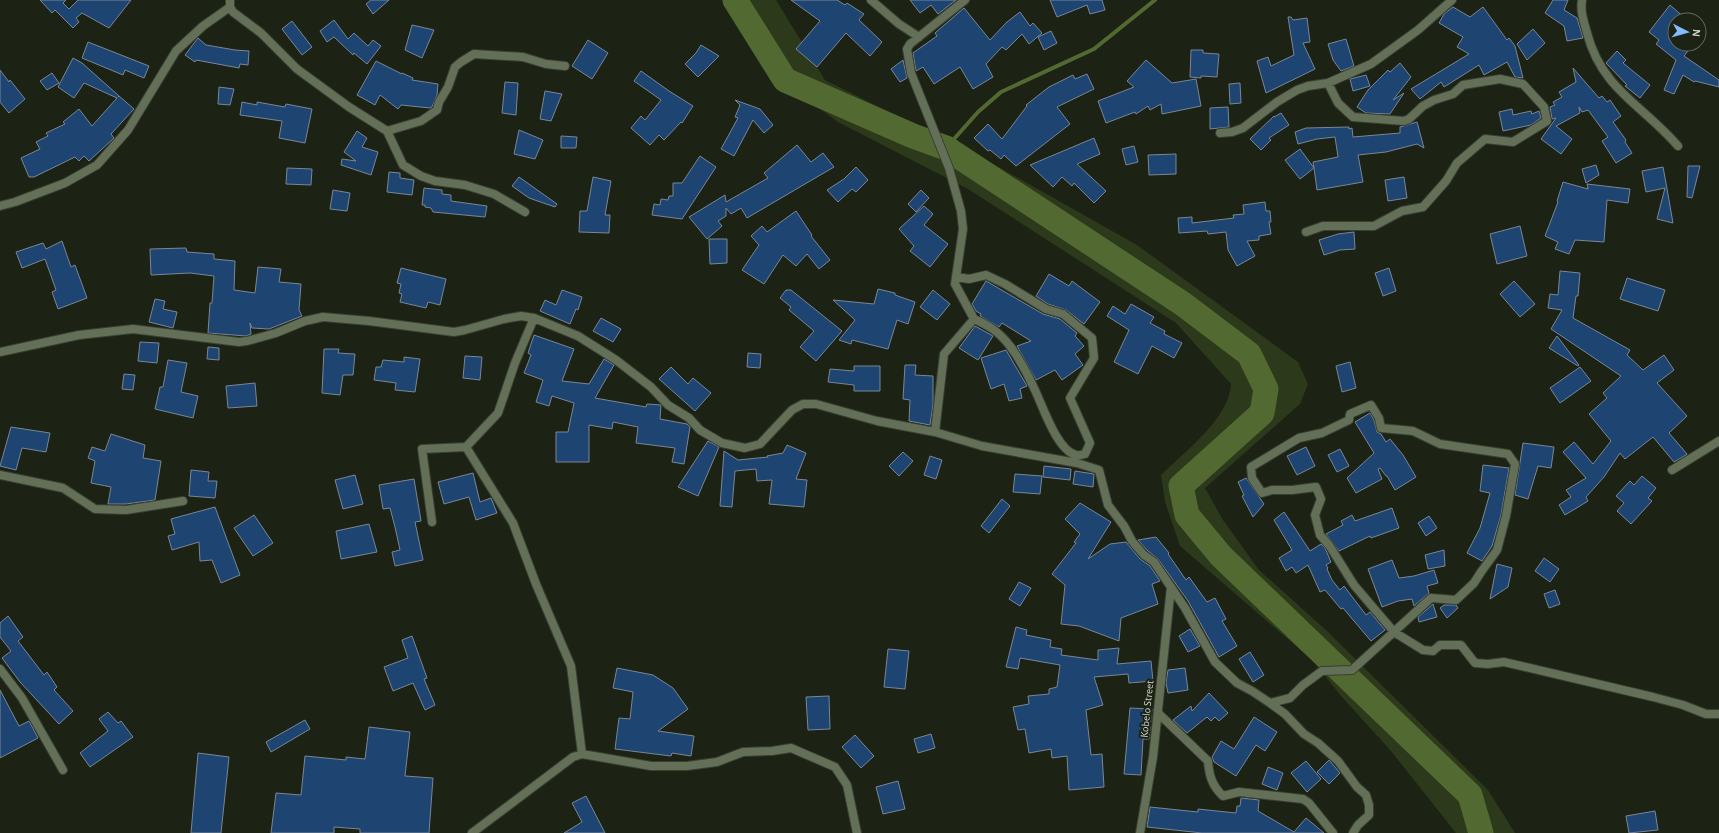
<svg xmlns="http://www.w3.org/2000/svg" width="1719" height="833" font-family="'Alegreya Sans',sans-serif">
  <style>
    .green { fill: #2c391a }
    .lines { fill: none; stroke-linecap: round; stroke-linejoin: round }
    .stream { stroke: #526a31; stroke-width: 4 }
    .river { stroke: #526a31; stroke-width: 25 }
    .building { fill: #1e4572; stroke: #7a8695 }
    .minor-casing { stroke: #393f31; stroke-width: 10 }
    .minor { stroke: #646f57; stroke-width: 8 }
    .labels { text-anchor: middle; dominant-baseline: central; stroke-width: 4; stroke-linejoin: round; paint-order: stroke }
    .street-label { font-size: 11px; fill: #d1d5cc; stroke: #1c2214 }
  </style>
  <rect width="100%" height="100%" fill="#1c2214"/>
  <path class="green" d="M726,0H776L825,80L995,165L1137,245L1298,362L1308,384L1300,404L1205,488L1223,520L1259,570L1327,631L1488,790L1515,833H1456L1391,751L1341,696L1313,661L1180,546L1165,502L1161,475C1185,451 1229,419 1231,384L1176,323L968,189L838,122L766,69Z"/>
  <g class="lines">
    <path class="stream" d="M946,148L978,112L1001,92L1094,49L1155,0"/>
    <path class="river" d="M735,0L785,80L913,136L946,148L1183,304L1249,354L1266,389L1262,413L1181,486L1187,515L1221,556L1470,795L1481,833"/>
  </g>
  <path class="building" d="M40,0H66L63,3L69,9L78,0H131L109,28L82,13L76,18L79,22L73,28L55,10L52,13Z
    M371,0H389L373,14L366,4Z
    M791,0H837L845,5L847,3L864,14L859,20L882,42L870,56L846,33L817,67L796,49L820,21Z
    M910,0H956L938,14L931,5L920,13Z
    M1050,0H1102L1105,10L1090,14L1087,5L1057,17Z
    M1553,0H1568L1564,10L1577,18L1583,38L1567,41L1564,26L1545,13Z
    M1670,5L1687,20H1675V44H1693L1684,56L1719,80V87L1695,81L1694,82L1683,75L1674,94L1664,90L1676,60L1656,44L1659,40L1649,32Z
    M1453,7L1470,17L1483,7L1507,40L1509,38L1515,46L1523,78L1515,77L1507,62L1484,75L1479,65L1444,87L1441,82L1420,99L1411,89L1469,54L1457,47L1463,37L1439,23L1444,14Z
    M964,8L990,40L1007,22L1020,12L1030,26L1033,23L1042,33L1029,44L1022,34L1006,50L1002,47L986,64L993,77L973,89L960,67L934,84L923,67L916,71L913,53L937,36L935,33Z
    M1288,17H1291L1293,20L1307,18L1310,42L1303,43L1315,69L1266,93L1257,61L1268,57L1271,66L1294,55Z
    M334,20L348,39L354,33L368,46L373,40L381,46L367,64L354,53L353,55L334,37L327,42L320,31Z
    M292,21L312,47L302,55L282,29Z
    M412,25L434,30L422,58L405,50Z
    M1533,29L1545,43L1527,60L1517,44Z
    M1051,31L1057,43L1044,50L1038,37Z
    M198,38L206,45L235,50L249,51L248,65L240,64L239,68L196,60L195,62L185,55Z
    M1346,39L1354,66L1341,71L1333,60L1328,44Z
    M588,40L608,53L592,79L572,66Z
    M88,42L149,66L144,78L125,70L123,75L82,58Z
    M701,45L719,56L698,77L685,64L696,53Z
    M1191,50H1203V53L1219,54L1217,77L1201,76V78L1190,77Z
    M1617,51L1626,60L1623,63L1650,85L1640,98L1625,86L1627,85L1606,63Z
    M73,58L82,63L119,96L118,97L119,96L134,109L111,134L114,138L89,161L84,156L79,161L75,157L34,177H29L21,158L40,149L36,142L48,136L46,133L65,124L63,122L79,109L92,126L117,98L84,83L74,98L58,87Z
    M903,60L907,78L900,82L891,69Z
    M1146,60L1172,83L1196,79L1201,106L1162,114L1161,104L1150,110L1148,106L1136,114L1135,112L1106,123L1098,101L1134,87L1127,81Z
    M376,61L402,74V73L413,78L412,80L438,84L437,95L432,107L430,108L401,105L398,109L380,95L375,105L357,95Z
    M1400,63L1411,77L1393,100L1404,93L1390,114L1366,113L1357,107L1368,90L1388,70L1390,72Z
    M1573,68L1599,98L1602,96L1607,102L1610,100L1621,116L1613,122L1626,140L1625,142L1632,153L1616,163L1602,141L1608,137L1588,110L1582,112L1579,107L1580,113L1556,126L1572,139L1561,154L1541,139L1556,118L1552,119L1550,107L1555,105L1553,102L1562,97L1559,92L1576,82Z
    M0,70L9,82L10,80L25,99L9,113L0,102Z
    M641,71L669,91L693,106L682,123L681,122L664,140L659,135L650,145L631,128L641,116L645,120L661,100L634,81Z
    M52,73L59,83L47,90L40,81Z
    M1087,74L1094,89L1057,107L1070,124L1016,166L1004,155L1001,159L990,150L988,151L974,138L988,124L1002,139L1027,106L1026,105L1049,87L1073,75L1075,79Z
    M1366,75L1370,86L1353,91L1350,79Z
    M505,82L518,83L516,115L502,113Z
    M1240,83L1241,103L1230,104L1229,84Z
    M219,87L234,89L230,105L218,104Z
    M545,91L562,94L551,121L540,119Z
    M735,100L760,109L773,125L764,133L753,120L734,156L721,149L738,118L735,117L740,105Z
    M242,102L257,105V102L285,107L286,104L312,109L305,143L279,138L282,121L240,115Z
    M1228,107L1229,127L1210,129V108Z
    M1512,109L1513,115L1531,111L1532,114L1539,111L1541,118L1531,125L1503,131L1499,112Z
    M1281,113L1289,125L1269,138L1271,140L1261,150L1250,139L1274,116V117Z
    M1417,122L1424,148L1417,144L1386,152L1358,155L1363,182L1317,190L1314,168L1300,179L1285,160L1300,149L1314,168L1313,162L1338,157L1335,137L1317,139L1298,144L1295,132L1306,128L1349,127V129L1352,128L1353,137L1400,133V127Z
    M519,130L543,140L535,159L514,154Z
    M357,131L367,138L362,147L378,152L371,175L341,165L342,159L356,161L344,152Z
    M561,136L577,137L576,148H561Z
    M1094,138L1100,154L1077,164L1106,191L1094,203L1074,183L1072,186L1062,177L1053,187L1030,165Z
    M797,145L811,162L823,153L834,167L747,218L741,208L731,214L726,208V216L718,221L722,226L707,239L689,217L725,195L726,202L768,178L764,173Z
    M1134,146L1138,162L1126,165L1122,149Z
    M1176,154V174L1149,175L1148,155Z
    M700,156L716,167L682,219L652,215L654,204L660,205L661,199L668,200L669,196H673V183H682Z
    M1596,165L1599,175L1586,183L1582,169Z
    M1688,166H1700L1692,198L1687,197Z
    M856,167L868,180L856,192L852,189L838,202L827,190L844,179Z
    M1663,167L1666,183L1673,223L1657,219L1665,188L1646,192L1642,171Z
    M287,168L312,169L311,185L286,184Z
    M389,172L400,173V178L414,180L412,195L387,192Z
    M519,177L557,204L555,207L529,198L512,186Z
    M593,177L611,181L605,215H610L609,233L579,232L580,211H587Z
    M1404,177L1407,198L1388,201L1385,180Z
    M1563,182L1588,189L1587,184L1630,189L1628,203L1607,200L1604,242L1575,240L1569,254L1555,249L1558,242L1545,236L1558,202L1557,201Z
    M424,188L442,190V194L451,195V201L487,206L485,217L433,212L431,208L425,207V205H422Z
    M333,190L350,193L347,211L330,209Z
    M921,190L929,198L916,212L908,204Z
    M1265,202L1266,211H1270L1271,222H1269L1271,234L1259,236V240L1247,241L1255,256L1237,266L1228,250L1226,232L1208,234L1207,231L1179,233L1178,218L1192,217V223L1234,218L1233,215L1244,214L1243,205Z
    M924,206L933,214L924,225L948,244L930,267L910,251L914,246L899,229Z
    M796,211L812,235L811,236L830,260L819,269L807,254L796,266L783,255L764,284L742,270L759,245L751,236L762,226L767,232Z
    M1520,226L1527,256L1497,264L1490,234Z
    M1354,232L1355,249L1340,250L1324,255L1319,240L1338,234Z
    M709,239H727V263L710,264Z
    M62,241L71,267L75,265L87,298L58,309L52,292L56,290L45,259L22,268L16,252L43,243L46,249Z
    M186,248L187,252L214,254V259L235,261L234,290L255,293L258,267L281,269L279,282L301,284L299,310L302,316L269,329L252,328L250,323L251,334L246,336L208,333L210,303H212L214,276L190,273L151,275L150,249Z
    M401,268L446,279L440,305L428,302L426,308L400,302L402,294L399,293L401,284L397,283Z
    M1389,268L1396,291L1383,296L1375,273Z
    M1560,271L1580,273L1578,296H1576L1573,318L1630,350L1627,355L1643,370L1664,355L1674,370L1657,383L1687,416L1669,433L1687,454L1686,455L1674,462L1653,437L1625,459L1620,453L1604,477L1586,497L1588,501L1565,515L1559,505L1571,497L1566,490L1586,478L1563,452L1574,442L1593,464L1611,441L1589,414L1607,398L1603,393L1621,376L1551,329L1562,310L1548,308L1550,294L1558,295Z
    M1049,274L1069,286L1072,281L1100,302L1084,324L1066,310L1048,304L1036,296Z
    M1627,278L1665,290L1658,311L1620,299Z
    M986,281L1043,314L1060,319L1077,333L1075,336L1084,346L1075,354L1083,365L1062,380L1055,370L1036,380L1017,346L1031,341L1002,323L999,327L980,316L981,314L976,311L972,304Z
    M1514,281L1535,304L1520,317L1500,294Z
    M878,289L895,293V295L915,302L908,324L897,320L888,349L852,340L851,344L839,340L855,320L833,300L874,304Z
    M562,290L582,297L578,310L576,309L570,324L540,311L545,300L556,305Z
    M786,290H791L842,331L816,361L800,347L814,331L789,310L791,307L780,298Z
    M933,290L950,304L937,320L920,307Z
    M155,299L165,301L163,309L177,312L173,328L149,322Z
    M1131,304L1154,317L1150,323L1165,331L1164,334L1182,343L1174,358L1152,346L1138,374L1114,362L1129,330L1107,316L1113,306L1125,314Z
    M601,318L621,329L613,342L593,331Z
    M975,326L993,336L978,360L959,348Z
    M534,335L574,349L562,381L589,384L604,359L614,365L595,398L646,407L647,404L661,405L660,419L687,424L690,427L684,464L672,462L675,448L636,443L638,427L613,422L612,429L589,425V462H556V432H568L574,403L552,396L549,406L536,402L543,380L524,373L531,355L528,353Z
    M1557,336L1579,365L1578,366L1549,348Z
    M140,342L159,343L157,363L138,361Z
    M208,347L219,348V360L207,359Z
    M324,349H339L338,353L355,354L353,375H343L340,395L322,393Z
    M1006,350L1027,386L1020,389L1022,398L1009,401L1004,384L991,389L981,358Z
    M748,353L761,354L760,368L747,367Z
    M465,356L482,357L480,380L463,378Z
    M404,357L420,359L415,392L395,390L396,383L374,380L376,367H381L383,360L404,362Z
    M168,360L187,363L181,392L198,396L193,418L155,409L160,387H163Z
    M1350,362L1356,388L1342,392L1336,366Z
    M905,365H916L915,375L933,376V405L930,425L909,421L910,400L903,399Z
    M854,366H880V391H854V385L828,382L830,369L854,371Z
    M671,367L688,384L693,378L711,393L695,411L659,379Z
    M1580,367L1591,381L1560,403L1550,388Z
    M124,374L135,375L133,390L122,389Z
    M255,383L257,406L228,408L226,386Z
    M1370,413L1374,420L1377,432L1381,434L1386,442L1390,439L1403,455L1416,477L1395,490L1387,476H1386L1380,468L1378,469L1382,479L1356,493L1347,478L1374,453L1355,422Z
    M11,427L50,433L46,452L22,448L16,470L0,466Z
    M111,434L145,445L143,458L161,461L155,500L126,504H108L111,487L91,483L95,461L88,458L92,447L105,451Z
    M708,441L719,447L698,496L678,487Z
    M1523,443L1554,447L1551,468L1538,466L1528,499L1515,495Z
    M787,445L806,453L796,479L807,480L804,507L769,504L772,480L757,481L756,469L735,471L732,507L720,506L724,451L738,460L768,457L767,456L783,453Z
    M1306,447L1315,466L1297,475L1287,456Z
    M1340,449L1349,466L1337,472L1328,455Z
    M903,452L913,461L899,476L889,466Z
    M930,456L942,460L936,479L924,475Z
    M1483,465L1509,468L1501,515L1492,546L1482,561L1467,553L1480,528L1490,493L1480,491Z
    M1044,466L1071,469L1070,480L1043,477Z
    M191,470L209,472L208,481H217L215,498L189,496Z
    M1075,471L1094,474L1093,487L1073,484Z
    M473,473L480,502L491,498L497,513L476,520L469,497L444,504L438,482Z
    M1015,474L1042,476L1040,494L1013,492Z
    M355,475L363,504L343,509L335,480Z
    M1642,476L1656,488L1648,498L1652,501L1631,524L1617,511L1624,503L1616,496L1630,481L1634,485Z
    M1246,478L1264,504L1253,517L1242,496L1244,495L1238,482Z
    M414,479L421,521L415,522L423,560L395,566L392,552L400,550L395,527L390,508L383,509L379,485Z
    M1002,499L1010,506L989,533L981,526Z
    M1080,503L1111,522L1088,559L1110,544L1126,542L1140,559L1150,566L1160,581L1152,584L1158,604L1121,618L1119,641L1079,626L1061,624L1065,585L1052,574L1076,543L1074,542L1080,534L1065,519Z
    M215,507L240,575L221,583L212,560L200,561L199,542L172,550L168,536L175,534L171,519Z
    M1392,508L1399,528L1371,538L1370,536L1339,551L1326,534L1343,525L1341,521L1352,515L1355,521Z
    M1284,512L1310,551L1321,544L1325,548L1331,562L1326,565L1328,568L1327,569L1332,580L1340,590L1344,586L1366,615L1370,612L1385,630L1371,641L1343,608L1341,609L1325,590L1320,592L1308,565L1296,573L1292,567L1286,571L1279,558L1292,550L1274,520Z
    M254,515L273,543L253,556L234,528Z
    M1429,516L1437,528L1426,536L1418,523Z
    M369,524L377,552L341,559L336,531Z
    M1156,537L1169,553L1168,554L1186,580L1189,577L1207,602L1215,598L1226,619L1222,621L1237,646L1219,657L1188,601L1158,559L1148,551L1138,540Z
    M1444,550L1445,566L1428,569L1425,555Z
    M1544,558L1559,569L1550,582L1535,571Z
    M1392,560L1399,578L1414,576L1434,570L1438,583L1427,586L1429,593L1414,606L1412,599L1398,601L1382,607L1368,569Z
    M1497,564L1512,568L1508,587L1490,599Z
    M1019,582L1031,588L1020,606L1009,599Z
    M1555,590L1560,604L1549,608L1544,594Z
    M1433,604L1437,617L1419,622L1418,617Z
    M1444,605H1456L1458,608L1447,618L1440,608Z
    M8,616L23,637L18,641L44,675L47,672L57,687L54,690L73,711L59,724L20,682L2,658L11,651L0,637V623Z
    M1016,627L1027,630L1026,635L1051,640L1050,647L1062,649L1061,655L1098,660V650L1119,648L1117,664L1151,661L1153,681L1129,683L1128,674L1094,677L1103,705L1086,710L1091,755L1102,754L1104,787L1069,790L1067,756L1052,758L1051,749L1029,753L1025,729L1018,730L1013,707L1029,704L1028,696L1049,694V689L1057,687L1060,665L1020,658L1018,669L1006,667Z
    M1190,629L1200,646L1188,652L1179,636Z
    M412,636L427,678L424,679L435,705L425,710L413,683L393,691L384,667L408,658L402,640Z
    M888,649L909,651L905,689L884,687Z
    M1250,652L1264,675L1253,682L1239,659Z
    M617,668L653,675L673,688L688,709L658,731L694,736L691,756L672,753L671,756L615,749L619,718L630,719L633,692L613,688Z
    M1185,668L1188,690L1168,693L1166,683L1168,670Z
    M0,690L19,726L29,721L38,738L0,758Z
    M1209,693L1228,713L1219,721L1215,717L1211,721L1207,717L1187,733L1173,720L1191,706L1192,711Z
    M829,696L830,729L808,730L806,697Z
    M1130,708L1152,709L1149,739H1143L1141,775L1124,774Z
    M108,712L118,723L121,721L133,737L90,767L80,753L108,731L99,719Z
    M1254,717L1277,732L1265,751L1256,745L1236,776L1214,762L1212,757L1221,741L1234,749Z
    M305,720L310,729L271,752L266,742Z
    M369,727L410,732L405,776L433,778L429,833H360V829L334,827V833H271L276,793L301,795L305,756L346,760V757L365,759Z
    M931,734L935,748L918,753L914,739Z
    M855,735L874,756L861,768L842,747Z
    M198,753L229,757L221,833H191Z
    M1329,760L1340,773L1329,784L1317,772Z
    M1306,761L1321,779L1307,792L1291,773Z
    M1268,767L1283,773L1277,790L1262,784Z
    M898,781L905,809L883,814L876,787Z
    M586,796L605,833H564L582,822L572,803Z
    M1241,798L1259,800L1258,811L1294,832L1306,818L1324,833H1202L1147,827L1150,807L1198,812V809L1236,813L1237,806H1240Z
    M1655,811L1658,830L1629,833L1626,816Z"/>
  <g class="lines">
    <g class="minor-casing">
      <path id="minor" d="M230,0V7L233,12L261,33L297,69L349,107L387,131L403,165L421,176L435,181L465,185L494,194L525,212
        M871,0L899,24L919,37
        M1582,0C1580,12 1584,22 1587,33C1602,90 1643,105 1678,146
        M387,131L421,121L437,110L439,102L448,87L455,67L461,62L474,54L523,57L546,64L565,66
        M1220,133L1232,132L1243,128L1277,102L1297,90L1308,86L1328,83L1371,64L1418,30L1452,0
        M0,206L15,202L65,183L97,165L128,130L176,51L203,26L230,7
        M1306,232L1323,226H1374L1402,211L1423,207L1446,181L1457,163L1485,139L1513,142L1547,121L1544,107L1523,84L1500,79L1463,85L1453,94L1434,100L1423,106L1409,119L1404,121L1353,117L1338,103L1328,83
        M956,277L969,279L986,275L1005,284L1046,309L1063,314L1092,338L1094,358L1070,398L1090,443L1085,454C1083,454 1079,456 1076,455C1056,450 1042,403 1033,386C1027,373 1019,358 1010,346C999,332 990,326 974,319
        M0,352L79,335L133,329L239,342L247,341L276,333L305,321L323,317L369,321L454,332L465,330L504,319L521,316L534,318L578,336L616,360L651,387L668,405L689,418L700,430L722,443L745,448L760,444L792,410L803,404H816L877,421L935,432L944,354L974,319L955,284L963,229L961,211L949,168L911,73L907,49L910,44L965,0
        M935,432L982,446L1077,463L1099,470L1108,505L1124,526L1132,541L1144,555L1154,562L1185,608L1215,662L1237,683L1252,691L1270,703L1290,698L1303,685L1322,671L1352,670L1431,598L1456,600L1474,583L1481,572L1497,550L1506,516L1515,464L1508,454L1440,444L1413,431L1381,428L1379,418L1371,405L1350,414L1349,420L1322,433L1299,438L1251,467L1252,478L1262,493L1272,490H1292L1316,487L1321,499L1315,515L1320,535L1329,545L1354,585L1394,632L1423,650L1433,651L1440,645H1461L1475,663L1488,664L1504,662L1653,697L1683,705L1706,714H1719
        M466,447L513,523L536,584L571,666L582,754
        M1672,470L1719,441
        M0,475L63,488L95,509L126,510L183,501
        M432,522L422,449L466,447L498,413L515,363L534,318
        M0,669L22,698L63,770
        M1270,703L1285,714L1304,734L1318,743L1338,761L1357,787L1366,795L1369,805V815L1358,825L1353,833
        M1158,713L1208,761C1209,775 1212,786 1223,796L1239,792L1303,799L1309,803L1333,833
        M472,833L573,757L582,754L651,766H687L717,762L743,752L772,751L791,748L835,767L847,785L857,833
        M1140,833L1153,757L1171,587"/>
    </g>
    <use href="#minor" class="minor"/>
  </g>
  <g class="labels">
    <g class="street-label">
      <text transform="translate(1147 709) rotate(-84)">Kobelo Street</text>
    </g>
  </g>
  <g transform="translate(1687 32) rotate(96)"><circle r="19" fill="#1c2214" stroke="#646a5e"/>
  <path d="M0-3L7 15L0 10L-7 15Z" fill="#86bbfb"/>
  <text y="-6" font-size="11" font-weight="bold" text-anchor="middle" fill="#d1d5cc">N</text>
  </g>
</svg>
